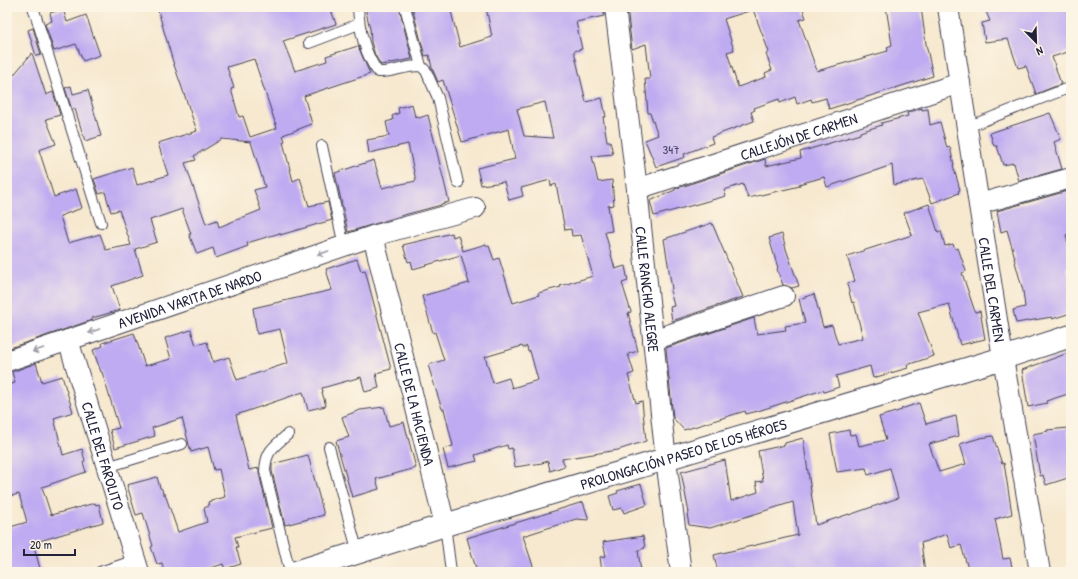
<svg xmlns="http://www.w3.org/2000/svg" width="1078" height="579" font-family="'Patrick Hand',sans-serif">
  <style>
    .building { fill: #bfabf1; fill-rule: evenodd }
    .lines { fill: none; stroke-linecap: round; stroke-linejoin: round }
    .service-casing { stroke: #424051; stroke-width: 12 }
    .minor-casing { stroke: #424051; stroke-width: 22 }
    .tertiary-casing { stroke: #424051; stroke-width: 24 }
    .service { stroke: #fff; stroke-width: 10 }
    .minor { stroke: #fff; stroke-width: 20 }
    .tertiary { stroke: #fff; stroke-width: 22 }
    .oneway { stroke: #9c9ca7 }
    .labels { text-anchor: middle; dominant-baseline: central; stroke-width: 3; stroke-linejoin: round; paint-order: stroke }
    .number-label { font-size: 13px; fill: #494468 }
    .street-label { font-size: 15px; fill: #22223b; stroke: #fcf5e5 }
  </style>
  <rect width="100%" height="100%" fill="#fcf5e5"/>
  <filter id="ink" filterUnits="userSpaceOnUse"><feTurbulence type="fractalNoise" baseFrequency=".025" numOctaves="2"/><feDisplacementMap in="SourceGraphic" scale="8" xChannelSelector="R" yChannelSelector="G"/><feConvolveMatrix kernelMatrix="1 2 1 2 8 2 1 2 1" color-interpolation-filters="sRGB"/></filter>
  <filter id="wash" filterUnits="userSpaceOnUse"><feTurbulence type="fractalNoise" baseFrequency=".012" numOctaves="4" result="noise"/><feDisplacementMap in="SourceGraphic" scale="16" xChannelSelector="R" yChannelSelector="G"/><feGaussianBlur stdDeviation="0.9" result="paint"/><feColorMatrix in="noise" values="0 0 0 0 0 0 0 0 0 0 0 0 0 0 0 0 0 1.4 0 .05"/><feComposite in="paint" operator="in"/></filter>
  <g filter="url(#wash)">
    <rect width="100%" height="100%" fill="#f7e9d0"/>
    <g id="blocks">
      <path class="building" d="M157,7H330L336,24L283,41L295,71L327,61L326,56L358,46L370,74L304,96L312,124L283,135L285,141L283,142L293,181L300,178L309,206L328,202L332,220L280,235V233L247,243L248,246L216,258L213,248L197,254L189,234H191L182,209L150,220L157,242L135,249L143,275L112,286L120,310L92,318V320L7,349V83L32,53L46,95L53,92L60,115L46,119L56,144L39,150L54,197L76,189L82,208L60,216L68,243L100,234L106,250L131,245L119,210L111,212L105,192L99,194L94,179L132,167L137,185L168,175L158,143L197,131L173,62ZM254,59L277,128L250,137L243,116L239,117L231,89L234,88L227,67ZM222,139L251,142L265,187L254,190L261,210L219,227L217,220L206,224L185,163L196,160L194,156Z
        M365,7H399L412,59L381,65L375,55L371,42L370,29Z
        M412,7H450L460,47L492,37L486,7H604V16L576,22L582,49L574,51L586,102L602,98L606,117H603L607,141H610L613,154L592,156L598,182L612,180L614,205L608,206L612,231L605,232L615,269L625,266L628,281L622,283L631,312L628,313L638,351L628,354L634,373L628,375L636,403L642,401L646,441L618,450L562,459L565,466L550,471L548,461L542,463L515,467L512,448L508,449L507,445L475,455L477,461L448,468L443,449L453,446L444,409H442L428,365L444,360L435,332L433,333L422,296L469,283L461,255L413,269L411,261L408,262L403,245L452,233L453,237L458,235L463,251L486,244L487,246H489L494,260L499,258L513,303L539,295L538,293L561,287L560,286L593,276L581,235L572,236L571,229L565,230L556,184L551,186L550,180L521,188L523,196L509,200L504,182L481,185L477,168L515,159L509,129L462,142L443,80L438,82L432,68L429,55L425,56ZM545,102L553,138L524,136L517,109ZM522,346L523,348L527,346L528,352L530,351L538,380L512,388L509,378L493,383L485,357Z
        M627,7H751L752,10L724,19L734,50L727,52L738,87L766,77L765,73L772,70L766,54L769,52L752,7H802L806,18L799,20L817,71L888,51L887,47L892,45L886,7H921L926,44L933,76L829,109L826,98L812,102L811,99L797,104L795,97L780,103L779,99L754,108L755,110L751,112L754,121L711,137L713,143L684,154L685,157L656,167L645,140L658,135L650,113H648L645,79H650L646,44L632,49Z
        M984,7H1071V51L1052,57L1061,84L1036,94L1026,66L1018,68L1008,39L985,42L982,23L990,21Z
        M63,9L67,22L86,15L100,55L83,61L76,44L54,51L45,24L52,21L50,13Z
        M33,28L41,55L36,56L28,30Z
        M71,86L73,94L88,90L101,136L85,141L75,109L72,110L65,88Z
        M412,104L415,117L418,116L419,118L428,115L449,202L441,204V205L404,215L348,232L335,173L374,160L382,188L416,181L408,144L369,153L367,140L389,136L386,122L393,120L392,116L399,113L398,108Z
        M922,108V110L928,109L930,125L940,122L947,148L950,147L954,165H953L960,190L958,191L959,193L932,203L923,179L894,185L892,165L827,187L824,177L799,184L800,186L748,198L743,184L724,190L726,196L654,216L650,201L675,190V189L765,159L766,166L801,158L800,152L860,134V132L882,125L881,123L908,116L907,113Z
        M1050,113L1061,139L1054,142L1062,169L1019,181L1014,163L1003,165L997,146H994L990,133Z
        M1071,190V234L1066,235L1071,257V268H1067L1071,284V313L1052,319V317L1016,323L1013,310L1025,307L1023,291L1014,258H1015L1007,230L1001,232L997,211Z
        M929,204L938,232L941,231L945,246L953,244L955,249L958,248L966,271L962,273L975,312L980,311L985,339L960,345L949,304L918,312L934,356L907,365L908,368L873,378L870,366L836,376L839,387L824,392L823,390L758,411L746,414L745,411L684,430L673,418L666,348L754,318L757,334L786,330L785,326L805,323L799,299L814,294L823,327L832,325L838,344L863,338L854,302L852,303L847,284L855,281L847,256L912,235L904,213Z
        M712,223L743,297L672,321L670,307L674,306L670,290L672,289L664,239Z
        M782,234L786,249L799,286L792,288L783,285L777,269L778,268L769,238Z
        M357,259L361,271L365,270L391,369L376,373L379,388L365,392L361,377L322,388L323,392H322L326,406L308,410L303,392L236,415L249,470L259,468V473L272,528L235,537L238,547H236L241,564L225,569L223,564L198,572H164L162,563L157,564L151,547L153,546L143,513L136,515L127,485L157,477L160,488L162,489L163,494H165L178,532L207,522L204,508L209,506L208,502L225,497L219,469L214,470L208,447L191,452L182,418L152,428L155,436L115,448L110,430L119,428L102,372H101L93,350L103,346L102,343L134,333L145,366L171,359L165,338L191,330L196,345L207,342L213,362L229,357L237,380L288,363L280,329L257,334L253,308L332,290L326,269Z
        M1071,352V393L1046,401L1047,403L1028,407L1022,370Z
        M36,363L42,382L62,376L73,412L54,418L63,455L82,449L85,461L83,462L86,472L42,487L51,515L95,503L96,505L99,504L103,522L33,543L41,572H7V528L27,522L19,494L7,497V385L15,383L12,372Z
        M919,403L926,424L956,416L959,436L929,444L939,472L966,464L960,444L980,438L993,436L1002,464L1004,463L1012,514L995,519L1003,559L1010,558L1013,572H969L961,545L951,548L947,534L921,543L925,572H718L714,555L798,535L793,502L710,528L689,525L687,514L689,513L681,472L725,460L731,501L758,492L756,482L763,481L758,451L785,445V443L803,438L816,525L849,514V515L898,498L890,468L868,475L866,468L837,472L830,434L849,430L850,435L856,434L859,446L886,440L879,417L902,410L901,409Z
        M384,407L389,426L404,422L416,468L376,479L379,489L352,497L336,441L349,437L342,417L360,410Z
        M1068,428L1069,441L1071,440V477L1046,485L1043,475L1040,476L1033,434L1048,431L1047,430Z
        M308,455L324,515L285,525L272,471V464Z
        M641,484L647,505L624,513L622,508L613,510L609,496L618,493L617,491Z
        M583,502L589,520L576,519L523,536L535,572H477L467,538Z
        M643,536L645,548L638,550L641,572H602L600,557L606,556L603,542Z"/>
    </g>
  </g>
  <g filter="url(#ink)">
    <use href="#blocks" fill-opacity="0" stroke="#424051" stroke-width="1"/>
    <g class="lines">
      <g class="service-casing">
        <path id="service" d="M33,7L101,223
          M358,7C359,29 365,55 378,72C393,73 406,65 421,66
          M405,7L421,66L426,71L438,98L458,183
          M309,43L359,24
          M967,127L1071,87
          M322,146L344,246
          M288,434C273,448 266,450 265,471L290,572
          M329,447L358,553
          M107,467L182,444
          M445,525L451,572
          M100,572L136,560"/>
      </g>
      <g class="minor-casing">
        <g id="minor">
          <path id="s1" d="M615,7L637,189L666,460L681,572"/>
          <path id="s2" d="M948,7L1003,358L1040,572"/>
          <path id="s3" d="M637,189L960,83"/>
          <path d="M979,204L1071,178"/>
          <path id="s4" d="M373,236L445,525"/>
          <path id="s5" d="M68,340L139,572"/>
          <path d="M653,340L784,296"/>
          <path id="s6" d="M7,361L373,236L475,208"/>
        </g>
      </g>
      <g class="tertiary-casing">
        <g id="tertiary">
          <path id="s7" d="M296,572L445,525L1003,358L1071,336"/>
        </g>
      </g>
      <use href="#service" class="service"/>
      <use href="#minor" class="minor"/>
      <use href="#tertiary" class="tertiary"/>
    </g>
    <defs><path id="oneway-shaft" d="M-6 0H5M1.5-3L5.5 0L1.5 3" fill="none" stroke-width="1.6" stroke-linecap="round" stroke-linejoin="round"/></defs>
    <g class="oneway">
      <use href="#oneway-shaft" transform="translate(323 253) rotate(161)"/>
      <use href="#oneway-shaft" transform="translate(94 331) rotate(161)"/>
      <use href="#oneway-shaft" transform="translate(38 350) rotate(161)"/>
    </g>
  </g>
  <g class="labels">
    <g class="number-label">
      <text x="671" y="149">347</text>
    </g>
    <g class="street-label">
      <text stroke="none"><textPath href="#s3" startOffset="170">CALLEJÓN DE CARMEN</textPath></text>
      <text stroke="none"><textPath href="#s1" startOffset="284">CALLE RANCHO ALEGRE</textPath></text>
      <text stroke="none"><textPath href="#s2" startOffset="286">CALLE DEL CARMEN</textPath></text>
      <text stroke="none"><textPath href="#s6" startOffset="193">AVENIDA VARITA DE NARDO</textPath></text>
      <text stroke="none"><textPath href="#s4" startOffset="173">CALLE DE LA HACIENDA</textPath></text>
      <text stroke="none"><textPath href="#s7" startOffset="405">PROLONGACIÓN PASEO DE LOS HÉROES</textPath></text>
      <text stroke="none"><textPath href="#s5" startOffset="121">CALLE DEL FAROLITO</textPath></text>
    </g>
  </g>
  <rect width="1078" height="579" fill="none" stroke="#fcf5e5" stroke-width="24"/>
  <g transform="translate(1036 42) rotate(157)" stroke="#fcf5e5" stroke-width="3" paint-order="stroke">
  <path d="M0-3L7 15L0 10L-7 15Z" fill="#22223b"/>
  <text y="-6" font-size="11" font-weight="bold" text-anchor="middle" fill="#22223b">N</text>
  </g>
  <path d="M24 549v6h51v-6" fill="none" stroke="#22223b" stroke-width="2"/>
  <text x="30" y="549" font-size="12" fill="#22223b" stroke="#fcf5e5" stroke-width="3" paint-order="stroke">20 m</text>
</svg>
